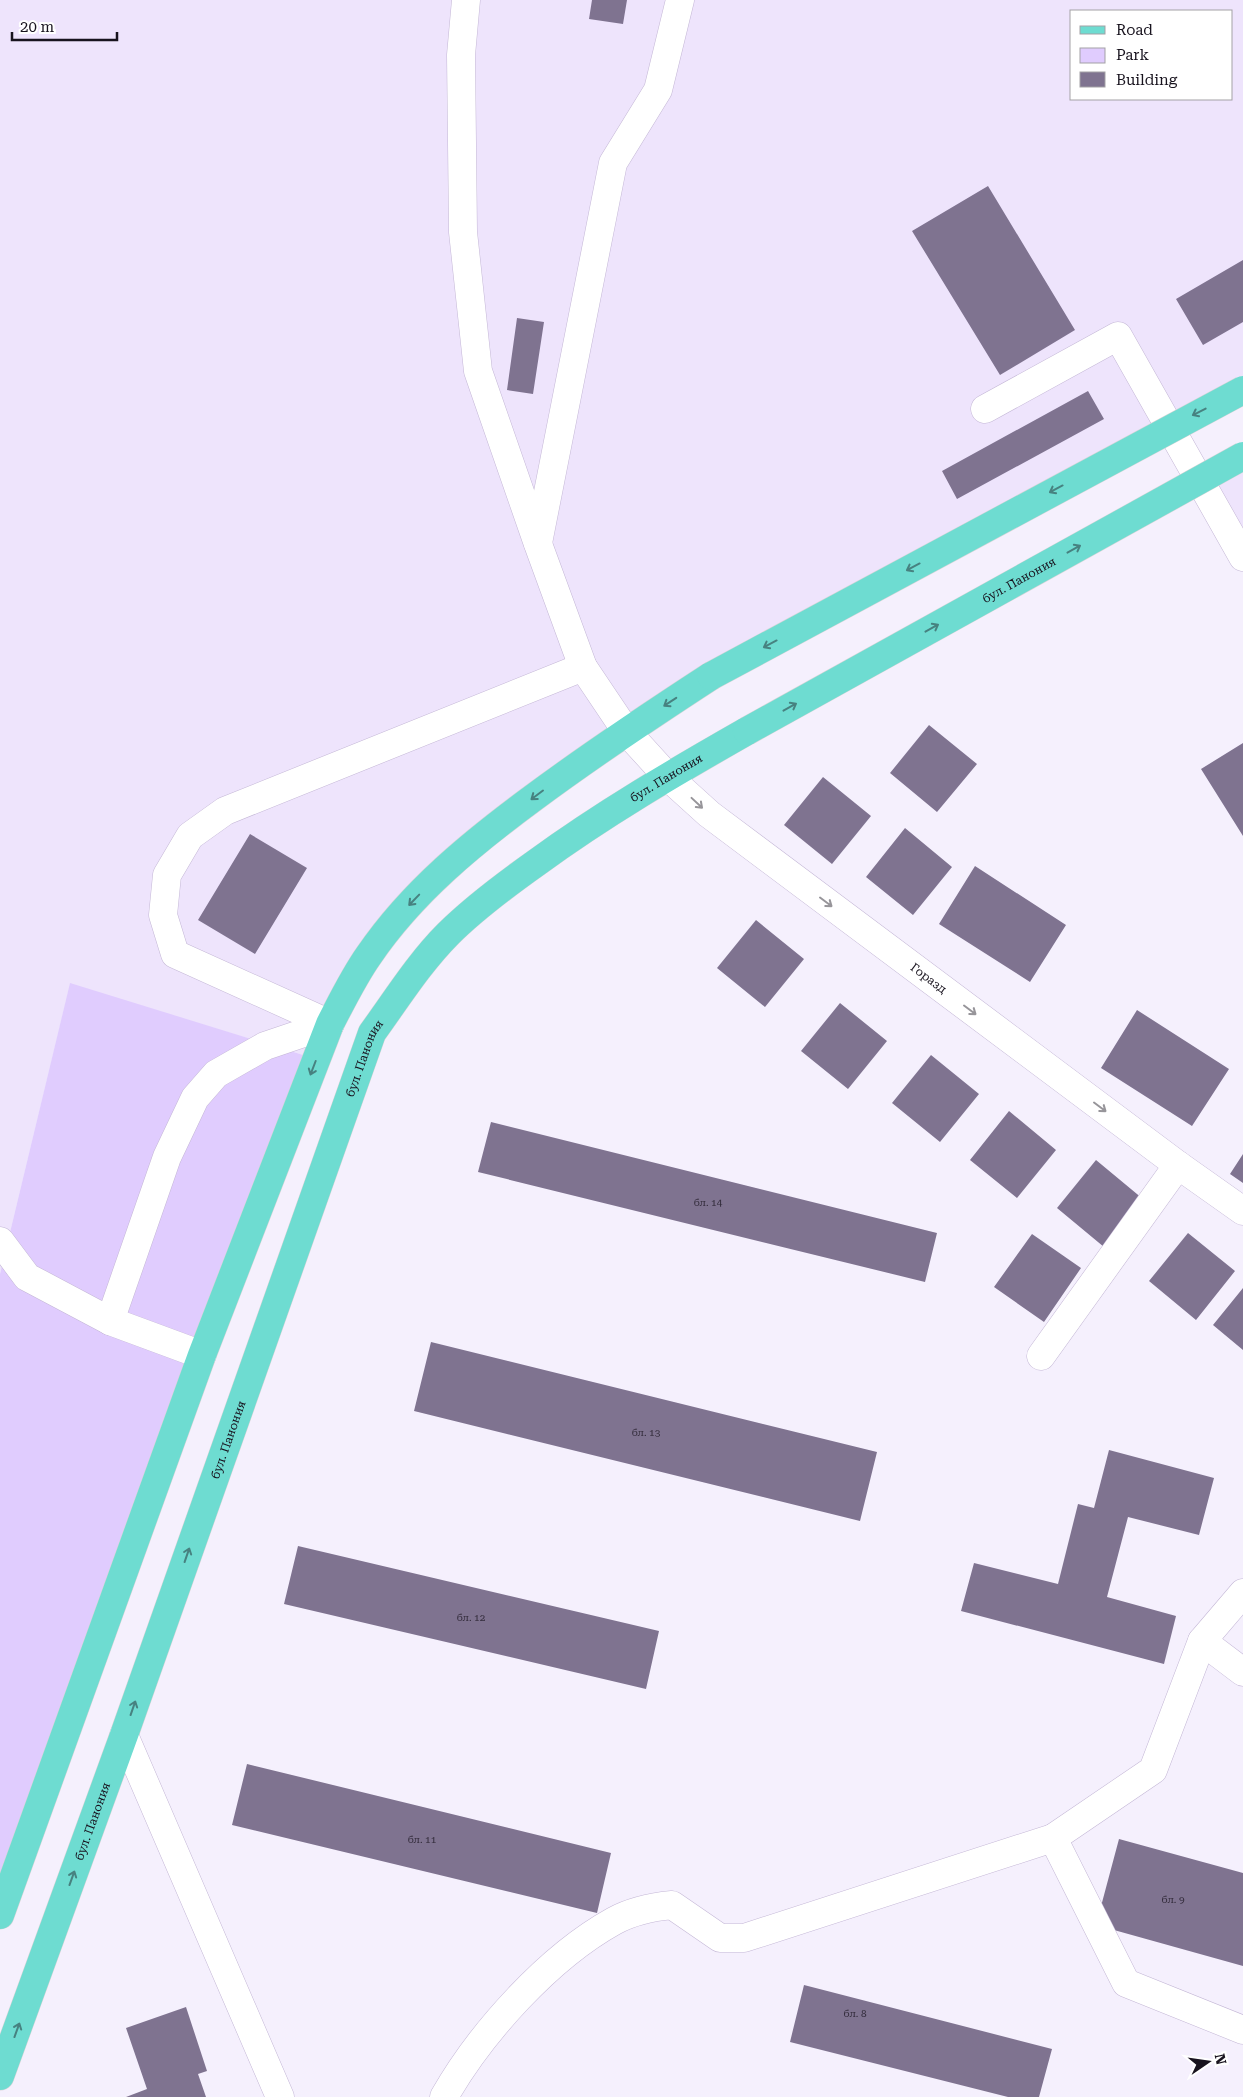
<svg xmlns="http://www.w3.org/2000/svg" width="1243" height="2097" font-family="'Roboto Serif',serif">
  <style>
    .built { fill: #eee4fc; fill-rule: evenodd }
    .green { fill: #e0ccfe }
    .building { fill: #7f7390 }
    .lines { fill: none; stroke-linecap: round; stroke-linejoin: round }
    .minor-casing { stroke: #c4b7d6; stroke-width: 29 }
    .major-casing { stroke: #d5d5d6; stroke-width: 29 }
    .minor { stroke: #fff; stroke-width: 28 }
    .major { stroke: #6edcd1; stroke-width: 28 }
    .major-bridge-casing { stroke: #d5d5d6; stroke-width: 29; stroke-linecap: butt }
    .major-bridge { stroke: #6edcd1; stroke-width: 28 }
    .oneway { stroke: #478280 }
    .oneway2 { stroke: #97959a }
    .labels { text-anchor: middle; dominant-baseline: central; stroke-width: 4.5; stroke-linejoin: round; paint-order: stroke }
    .number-label { font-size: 10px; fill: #322b3a }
    .street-label { font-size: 12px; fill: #18131e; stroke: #fff }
  </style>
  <rect width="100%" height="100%" fill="#f5f0fd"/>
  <path class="built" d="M0,0H1243V390L711,676L410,904L316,1059L70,984L0,1274ZM1072,11H1232V99H1072Z
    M1243,456V557L1216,509L1220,468Z"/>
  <path class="green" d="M70,983L316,1059L0,1915V1274Z"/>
  <path class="building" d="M592,0H627L623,24L589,19Z
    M988,186L1075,330L1000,375L912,231Z
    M1243,260V322L1203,345L1176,299Z
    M517,318L544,322L533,394L507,390Z
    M1088,391L1104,419L957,499L942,471Z
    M929,725L977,764L937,812L890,773Z
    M1243,743V836L1201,769Z
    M823,777L871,816L832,864L784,825Z
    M905,828L952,867L913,915L866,877Z
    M250,834L307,868L255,954L198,920Z
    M975,866L1066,925L1030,982L939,924Z
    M756,920L804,959L765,1007L717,968Z
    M840,1003L887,1041L848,1089L801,1051Z
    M1137,1010L1229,1069L1192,1126L1101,1068Z
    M931,1055L979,1094L940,1142L892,1103Z
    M1009,1111L1056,1150L1017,1198L970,1160Z
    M491,1122L937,1233L925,1282L478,1172Z
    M1243,1154V1183L1230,1174Z
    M1096,1160L1143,1199L1104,1247L1057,1208Z
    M1188,1233L1235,1271L1196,1320L1149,1281Z
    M1032,1234L1081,1268L1044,1322L994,1287Z
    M1243,1288V1350L1213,1325Z
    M431,1342L877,1452L860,1521L414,1411Z
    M1109,1450L1214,1478L1199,1535L1128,1517L1107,1597L1176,1616L1164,1664L961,1611L974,1563L1058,1584L1078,1504L1094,1508Z
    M298,1546L659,1631L646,1689L284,1604Z
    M247,1764L611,1853L597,1913L232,1825Z
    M1119,1839L1243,1873V1966L1096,1925Z
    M804,1985L1052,2049L1039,2097H1008L790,2042Z
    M186,2007L207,2071L198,2074L206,2097H126L147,2089L126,2028Z"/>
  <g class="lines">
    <g class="minor-casing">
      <g id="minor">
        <path id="s1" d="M466,0L461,55L463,232L478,371L538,544L583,667L626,731L667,776L709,814L1178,1165L1243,1211"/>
        <path d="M985,409L1118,336L1243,557"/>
        <path d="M538,543L613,163L658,90L680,0"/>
        <path d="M330,1024L175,954L163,915L167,875L190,836L225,811L583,667"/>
        <path d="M0,1241L27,1277L110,1321L202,1355"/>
        <path d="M110,1321L167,1157L195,1098L216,1074L265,1046L330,1024"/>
        <path d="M1041,1356L1178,1165"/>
        <path d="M1202,1641L1243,1672"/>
        <path d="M124,1735L280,2097"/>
        <path d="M1053,1838L1153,1770L1202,1641L1243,1593"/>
        <path d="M444,2097C481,2032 549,1957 614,1921C632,1911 652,1907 672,1905L720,1938H744L1053,1838L1126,1983L1243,2030"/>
      </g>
    </g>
    <g class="major-casing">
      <g id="major">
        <path d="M0,1915L202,1355L330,1024C342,1001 354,976 369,955C412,892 472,843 533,798C591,755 651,715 711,676"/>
        <path id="s2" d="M0,2076L124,1735L372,1033C396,1000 419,963 448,934C474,908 505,885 536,863C603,814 675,772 747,731"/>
      </g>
    </g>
    <use href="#minor" class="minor"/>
    <use href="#major" class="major"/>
    <g class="major-bridge-casing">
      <g id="major-bridge">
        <path d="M711,676L1243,390"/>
        <path id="s3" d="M747,731L1243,456"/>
      </g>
    </g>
    <use href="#major-bridge" class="major-bridge"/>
  </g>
  <defs><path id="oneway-shaft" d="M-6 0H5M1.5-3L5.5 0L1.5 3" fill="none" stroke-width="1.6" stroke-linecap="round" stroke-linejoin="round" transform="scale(1.25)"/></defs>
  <g class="oneway">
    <use href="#oneway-shaft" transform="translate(1199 412) rotate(153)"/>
    <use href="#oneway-shaft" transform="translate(1056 489) rotate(152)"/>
    <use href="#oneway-shaft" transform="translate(1074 549) rotate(-29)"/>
    <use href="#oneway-shaft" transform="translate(913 567) rotate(152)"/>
    <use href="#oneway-shaft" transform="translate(932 628) rotate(-29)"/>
    <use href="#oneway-shaft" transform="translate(770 644) rotate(152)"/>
    <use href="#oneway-shaft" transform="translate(670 702) rotate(147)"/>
    <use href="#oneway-shaft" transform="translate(790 707) rotate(-29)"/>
    <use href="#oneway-shaft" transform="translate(537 795) rotate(143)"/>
    <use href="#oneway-shaft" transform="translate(414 900) rotate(134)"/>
    <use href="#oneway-shaft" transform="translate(313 1068) rotate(111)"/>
    <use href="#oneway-shaft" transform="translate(187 1555) rotate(-71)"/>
    <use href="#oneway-shaft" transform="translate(133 1708) rotate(-71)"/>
    <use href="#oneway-shaft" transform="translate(72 1878) rotate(-70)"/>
    <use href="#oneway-shaft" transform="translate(17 2030) rotate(-70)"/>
  </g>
  <g class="oneway2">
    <use href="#oneway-shaft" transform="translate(697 803) rotate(43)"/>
    <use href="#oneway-shaft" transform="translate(826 902) rotate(37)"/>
    <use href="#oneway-shaft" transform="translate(970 1010) rotate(37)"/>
    <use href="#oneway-shaft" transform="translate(1100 1107) rotate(37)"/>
  </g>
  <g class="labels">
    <g class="number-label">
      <text x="708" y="1202">бл. 14</text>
      <text x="646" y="1432">бл. 13</text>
      <text x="471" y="1617">бл. 12</text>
      <text x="422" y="1839">бл. 11</text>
      <text x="1173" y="1899">бл. 9</text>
      <text x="855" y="2013">бл. 8</text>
    </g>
    <g class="street-label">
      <text stroke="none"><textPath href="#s3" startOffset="311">бул. Панония</textPath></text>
      <text stroke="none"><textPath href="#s2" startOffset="1501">бул. Панония</textPath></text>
      <text stroke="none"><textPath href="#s1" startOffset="1155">Горазд</textPath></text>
      <text stroke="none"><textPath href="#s2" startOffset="1081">бул. Панония</textPath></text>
      <text stroke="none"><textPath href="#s2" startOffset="676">бул. Панония</textPath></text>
      <text stroke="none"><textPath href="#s2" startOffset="271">бул. Панония</textPath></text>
    </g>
  </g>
  <rect x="1070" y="10" width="162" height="90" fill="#ffffff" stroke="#a3a1a5"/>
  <rect x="1080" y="26" width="25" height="8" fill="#6edcd1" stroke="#a3a1a5"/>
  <text x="1116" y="35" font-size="15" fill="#18131e">Road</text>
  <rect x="1080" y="48" width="25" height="15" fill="#e0ccfe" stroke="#a3a1a5"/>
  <text x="1116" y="60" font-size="15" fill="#18131e">Park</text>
  <rect x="1080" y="72" width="25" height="15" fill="#7f7390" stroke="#a3a1a5"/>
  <text x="1116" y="85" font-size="15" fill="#18131e">Building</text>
  <g transform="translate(1208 2062) rotate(77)" stroke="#ffffff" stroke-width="4" paint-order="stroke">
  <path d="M0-4L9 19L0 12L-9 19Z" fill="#18131e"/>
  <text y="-8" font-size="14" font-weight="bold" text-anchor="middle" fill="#18131e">N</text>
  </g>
  <path d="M12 32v8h105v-8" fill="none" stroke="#18131e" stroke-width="2.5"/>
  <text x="20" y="32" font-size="15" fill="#18131e" stroke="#ffffff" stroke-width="4" paint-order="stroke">20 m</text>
</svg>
